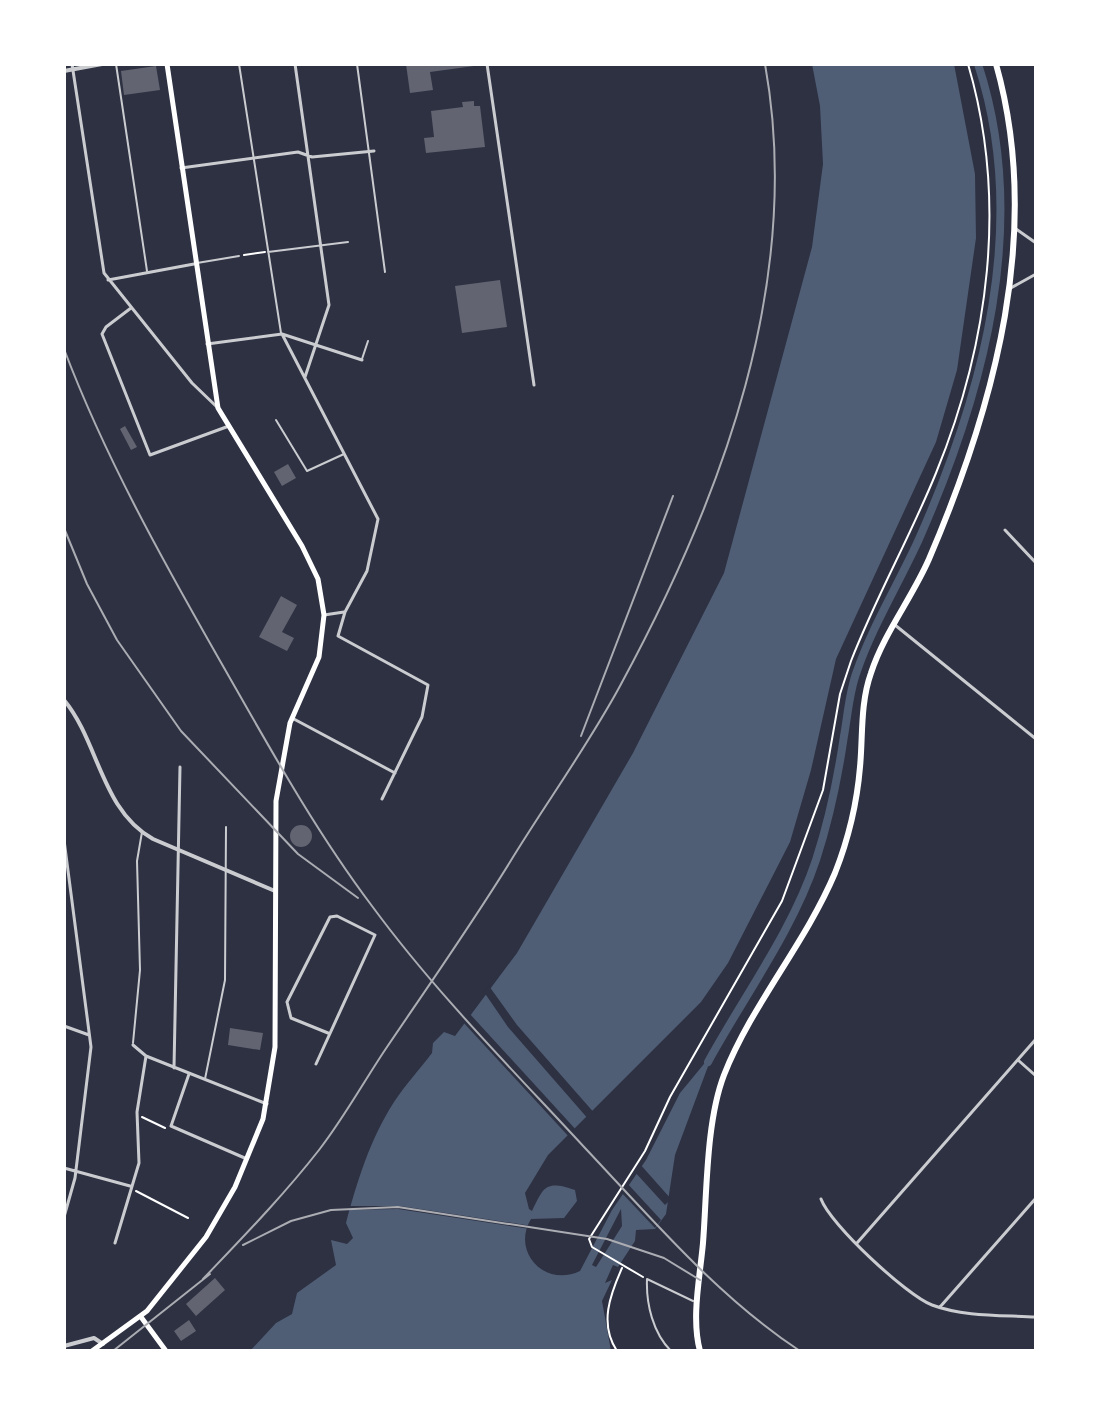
<svg xmlns="http://www.w3.org/2000/svg" width="1100" height="1415" font-family="Helvetica,sans-serif">
  <style>
    .water { fill: #4f5d75; fill-rule: evenodd }
    .pier { fill: #2d3142 }
    .lines { fill: none; stroke-linecap: round; stroke-linejoin: round }
    .canal { stroke: #4f5d75; stroke-width: 8 }
    .building { fill: #626471 }
    .path { stroke: #fff; stroke-width: 2 }
    .service { stroke: #caccd0; stroke-width: 2 }
    .minor { stroke: #caccd0; stroke-width: 3 }
    .tertiary { stroke: #caccd0; stroke-width: 4 }
    .primary { stroke: #fff; stroke-width: 5 }
    .trunk { stroke: #fff; stroke-width: 6 }
    .rail { stroke: #abadb3; stroke-width: 2 }
  </style>
  <rect width="100%" height="100%" fill="#2d3142"/>
  <path class="water" d="M812,64H954L975,174L976,238L957,370L936,442L836,659L811,770L790,842L728,963L701,1002L548,1155L525,1193L529,1209L532,1211C544,1187 545,1180 575,1190L577,1201L564,1218L531,1219C511,1252 545,1288 580,1271L612,1210L646,1160L680,1093L713,1053L675,1155L666,1214L655,1229L636,1230L635,1241L618,1267L613,1265L605,1283L612,1280L602,1301L611,1351H250L276,1323L292,1314L297,1293L336,1265L331,1240L347,1244L353,1238L346,1223C357,1182 370,1139 394,1102C405,1085 420,1069 432,1053L433,1043L444,1032L455,1036L517,953L633,753L724,573L812,247L823,164L820,106ZM621,1209L622,1226L596,1267L592,1265Z"/>
  <path class="pier" d="M489,986L517,1025L596,1115L590,1121L508,1027L484,992Z
    M469,1013L578,1132L571,1139L462,1021Z
    M639,1163L671,1199L665,1205L634,1171Z
    M626,1182L661,1220L655,1228L620,1191Z
    M348,1206H400L532,1226L530,1229L398,1209L345,1210Z"/>
  <g class="lines">
    <path class="canal" d="M708,1062C744,996 792,932 816,860C829,820 838,777 844,736C848,714 849,692 857,671C873,625 899,583 919,539C984,392 1030,222 978,64"/>
  </g>
  <path class="building" d="M406,64H474V66L430,72L433,90L410,93Z
    M156,66L160,90L124,95L121,71Z
    M474,101V106H480L485,147L426,153L424,138L434,137L431,111L463,107L462,102Z
    M500,280L507,327L462,333L455,286Z
    M125,426L137,447L131,450L120,429Z
    M288,464L296,478L282,486L274,472Z
    M281,596L297,605L282,632L294,638L287,651L259,637Z
    M290 836a11 11 0 1 1 22 0a11 11 0 1 1-22 0Z
    M230,1028L263,1033L260,1050L228,1045Z
    M215,1278L225,1290L196,1316L186,1304Z
    M189,1320L196,1331L181,1341L174,1331Z"/>
  <g class="lines">
    <path class="path" d="M244,255L265,252
      M142,1117L165,1128
      M136,1191L188,1218
      M643,1277L592,1247L589,1239L645,1151L670,1097L782,901L823,790L840,694L851,661C876,597 910,537 936,473C989,343 1008,200 968,64
      M617,1351C599,1324 610,1295 622,1268"/>
    <path class="service" d="M116,64L147,271
      M239,64L281,333
      M357,64L385,272
      M268,252L348,242
      M197,263L239,256
      M362,359L368,341
      M276,420L307,471L344,454
      M133,1043L140,970L137,861L142,832
      M205,1079L225,980L226,827
      M671,1351C653,1333 646,1304 647,1279L693,1301"/>
    <path class="minor" d="M72,64L104,273L192,383L218,408
      M295,64L329,305L305,377
      M487,64L534,385
      M181,168L298,152L312,157L374,151
      M1016,229L1036,243
      M108,280L194,264
      M1009,289L1036,274
      M131,308L106,327L102,334L150,455L229,426
      M282,334L378,519L367,571L345,612L338,636L428,685L422,717L382,799
      M207,344L282,334L362,360
      M1005,530L1036,563
      M324,615L344,612
      M895,625L1036,739
      M292,718L395,773
      M64,840L91,1047L75,1178L64,1217
      M287,1002L330,917L337,916L375,935L316,1064
      M287,1002L291,1018L328,1033
      M64,1026L89,1035
      M133,1045L146,1056L267,1104
      M1018,1060L1036,1076
      M174,1068L180,767
      M189,1074L171,1126L247,1159
      M64,1168L130,1186
      M821,1199C830,1224 906,1295 932,1305C964,1317 1002,1315 1036,1317
      M115,1243L139,1163L137,1112L146,1056
      M857,1243L1036,1039
      M940,1307L1036,1198"/>
    <path class="tertiary" d="M64,71L102,64
      M64,700C99,742 101,810 153,839L275,891
      M64,1346L94,1338L103,1344"/>
    <path class="primary" d="M141,1317L166,1351
      M92,1351L147,1311L206,1237L235,1187L263,1119L275,1047L276,801L290,723L319,657L324,615L318,579L302,546L218,408L167,64"/>
    <path class="trunk" d="M700,1351C691,1318 700,1277 703,1243C707,1192 706,1122 724,1075C752,1004 805,944 835,873C848,840 857,803 860,767C863,736 860,704 871,673C884,633 912,598 929,559C995,405 1043,230 996,64"/>
    <path class="rail" d="M64,349C105,457 162,559 219,659C267,743 314,829 372,906C436,993 512,1069 585,1148C652,1219 718,1297 800,1351
      M64,528L87,584L117,640L181,731L298,854L358,898
      M581,736L673,496
      M243,1245L291,1221L331,1210L398,1207L607,1239L664,1258L700,1280
      M203,1279C243,1237 283,1196 319,1150C344,1118 364,1081 387,1047C429,985 471,925 510,862C546,803 587,747 620,686C722,498 804,280 765,64
      M113,1351L210,1274"/>
  </g>
  <rect width="1100" height="1415" fill="none" stroke="#ffffff" stroke-width="132"/>
</svg>
